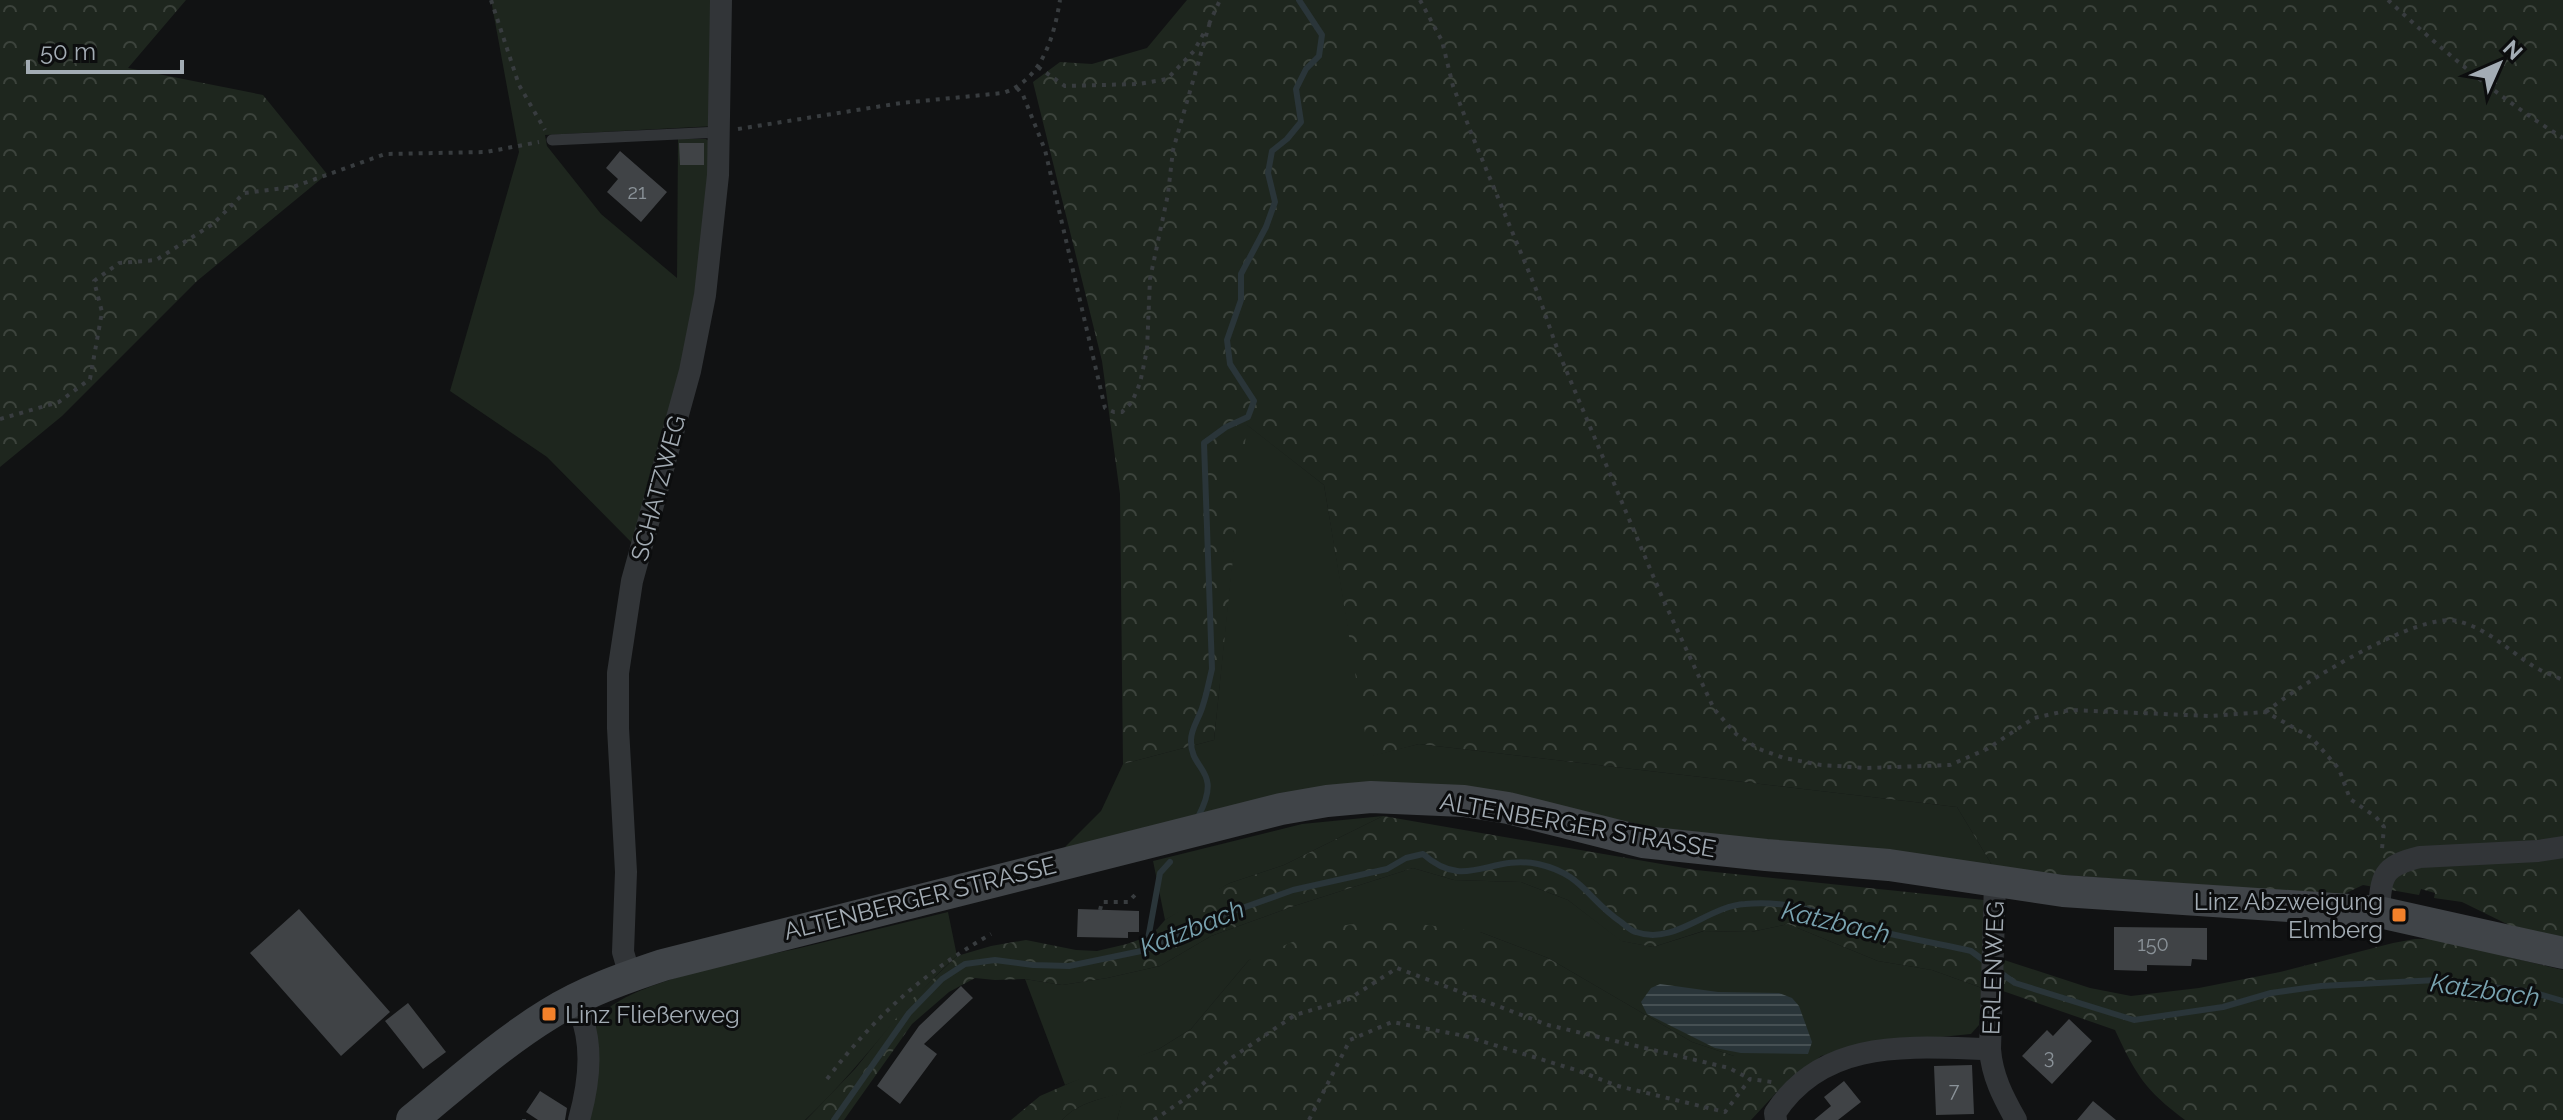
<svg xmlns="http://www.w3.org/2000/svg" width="2563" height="1120" font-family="Raleway,sans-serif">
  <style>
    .green { fill: #1e261e }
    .forest { fill: url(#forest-crowns) }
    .water { fill: url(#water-rules) }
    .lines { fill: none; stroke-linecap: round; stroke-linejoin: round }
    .stream { stroke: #2a3539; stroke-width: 6 }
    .building { fill: #404346 }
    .path { stroke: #383c3f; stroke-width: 4; stroke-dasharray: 4 6; stroke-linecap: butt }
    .lane { stroke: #323538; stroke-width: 11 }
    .street { stroke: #323538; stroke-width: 22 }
    .secondary { stroke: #404448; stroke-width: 32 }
    .poi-dot { fill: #f3812a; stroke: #0c0d0e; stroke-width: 3 }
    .labels { text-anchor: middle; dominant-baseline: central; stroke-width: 6; stroke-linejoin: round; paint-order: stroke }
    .number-label { font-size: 20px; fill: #8a9298 }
    .street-label { font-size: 24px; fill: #a3acb4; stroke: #0c0d0e }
    .poi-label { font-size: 24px; fill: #a3acb4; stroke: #0c0d0e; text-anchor: end }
    .water-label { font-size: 26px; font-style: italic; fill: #79a3b0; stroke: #0c0d0e }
  </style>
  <defs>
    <pattern id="forest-crowns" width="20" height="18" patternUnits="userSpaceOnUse" patternTransform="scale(2)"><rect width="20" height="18" fill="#1e261e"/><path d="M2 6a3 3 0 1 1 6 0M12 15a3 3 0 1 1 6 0" fill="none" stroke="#3c433c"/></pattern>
    <pattern id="water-rules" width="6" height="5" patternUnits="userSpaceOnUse" patternTransform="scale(2)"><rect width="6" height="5" fill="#2a3539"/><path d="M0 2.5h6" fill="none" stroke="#465053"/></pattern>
  </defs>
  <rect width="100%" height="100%" fill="#111213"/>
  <path class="green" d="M491,0H716L715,126L545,135L547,146L601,214L677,278L678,139H706L713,144L710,200L684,371L636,547L547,457L450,391L519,152Z
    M1246,424L1324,485L1370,756L1419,744L1957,807L1995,870L1706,839L1456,789L1061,851L1101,811L1123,764L1214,740Z
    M1383,816L1284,865L1230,883L1165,920L1153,861L1302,824Z
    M1413,868L1454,880L1521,882L1568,900L1622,941L1653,947L1704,931L1751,932L1788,924L1878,961L1932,970L1982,988L1979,1025L1971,1034L1863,1045L1821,1056H1734L1692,1042L1548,958L1480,932L1249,960L1191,1029L1159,1049L1065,1085L1025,979L1062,985L1107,978L1160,966L1211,936L1294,906Z
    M948,912L957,956C901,1006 860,1069 805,1120H585L597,1020C622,981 757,958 804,947C852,935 900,924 948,912Z
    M1125,1092L1117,1120H1062C1077,1103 1103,1098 1125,1092Z"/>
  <path class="forest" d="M0,0H186L128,68L263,95L327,174L197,281L62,416L0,467Z
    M1187,0H2563V941L2515,928L2462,902L2434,898L2435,893L2421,889L2419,895L2363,885L2342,895L1995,870L1957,807L1419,744L1369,757L1324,485L1247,425L1214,740L1123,764L1120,494L1102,361L1033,82L1060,62L1092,64L1147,48Z
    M1383,816L1696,870L1984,900L1982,988L1932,970L1878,961L1788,924L1751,932L1703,931L1653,947L1621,941L1568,900L1521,882L1454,880L1413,868L1294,906L1211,936L1160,966L1107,978L1062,985L1025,979L995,980L975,978L949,992L912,1024L844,1120H806L855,1069L910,1001L957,956L991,946L1026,940L1076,950L1097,951L1127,944L1152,935L1165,920L1202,897L1230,883L1284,865Z
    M1389,920L1480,932L1548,958L1692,1042L1734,1056H1821L1776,1093L1751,1120H1117L1124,1093C1103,1098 1077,1103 1062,1120H1011L1040,1096L1102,1069L1159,1049L1191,1029L1249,960L1329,927Z
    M2415,939H2435L2563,970V1120H2185C2145,1090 2136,1075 2115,1030L2000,990L2001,959L2090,988L2131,996L2199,988L2280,972L2393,943Z"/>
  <path class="water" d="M1660,984L1718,992L1779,993L1792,998L1799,1006L1812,1042L1808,1054L1741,1053L1715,1048L1647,1014L1641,1002L1651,988Z"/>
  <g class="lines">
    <path class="stream" d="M1199,815C1223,768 1190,772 1191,740C1191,728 1200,717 1203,705C1207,693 1209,681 1212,669L1204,443L1226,427L1248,417L1254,401L1230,364L1227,340L1241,300V274L1266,227L1275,202L1268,173L1272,151L1287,139L1301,122L1296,89L1306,69L1319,56L1322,35L1299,0
      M1146,950L1160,873L1170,862
      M1998,971L2015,983L2134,1020L2223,1007L2271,993L2321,986L2437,980L2532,992L2563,1001
      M834,1120L909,1013L942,979L965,964L995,960L1033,965L1069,966L1146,950L1192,926L1293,890L1387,869L1406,858L1423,854C1466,892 1489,854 1538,864C1583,874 1587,899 1621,922C1625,925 1631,931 1636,932C1674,946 1708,906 1745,904C1769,902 1795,905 1817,912C1829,916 1840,922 1852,925C1891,935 1931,942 1971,951L1986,962"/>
  </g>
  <path class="building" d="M679,143H704V165H680Z
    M620,151L667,192L641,222L607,192L618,179L606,168Z
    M299,909L390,1012L341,1056L250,953Z
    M1078,909L1139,911V932H1128V938L1077,937Z
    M2114,927L2207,928V960L2192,959L2191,966L2147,965V971L2114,970Z
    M961,986L973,998L924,1044L937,1054L900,1104L877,1086L919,1026Z
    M408,1003L446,1052L423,1069L385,1021Z
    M2069,1019L2092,1041L2052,1084L2022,1056L2047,1030L2053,1036Z
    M1972,1065L1974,1114L1936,1115L1934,1066Z
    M1844,1081L1861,1102L1838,1120H1814L1831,1106L1824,1097Z
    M540,1091L567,1108L565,1120H538L526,1112Z
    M2093,1101L2116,1120H2077Z"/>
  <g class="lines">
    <path class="path" d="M491,0L519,85L545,130
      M1420,0L1442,41L1453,86L1472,135L1538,294L1558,351L1662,597L1714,709L1736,734L1759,749L1784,758L1821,765L1867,768L1950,765L1987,749L2034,718L2070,710L2209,716L2266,712L2312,738L2339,769L2350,799L2376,817L2384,827L2382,849
      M2388,0C2443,51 2499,98 2563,138
      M1209,24L1220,0
      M1038,67L1065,86L1139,84L1167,79L1194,51L1205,31
      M1017,88L1023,95L1045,150L1105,408L1114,412H1122L1132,402L1140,383L1147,350L1150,279L1168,194L1173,150L1210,22
      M738,129L901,103L1003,93C1042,80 1054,37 1060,0
      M0,419L59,402L90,379L102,312L94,281L119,263L156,260L213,224L244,193L293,187L385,154L486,152L539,142
      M2266,712C2297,686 2419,611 2457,621C2486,628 2506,648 2530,664C2540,671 2552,675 2563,680
      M1100,910L1102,902H1128L1136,894
      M827,1079C876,1015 922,974 991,934
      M524,1120V1119
      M1154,1120L1192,1094L1230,1059L1295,1015L1349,999L1397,968L1548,1025L1708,1063L1729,1068L1750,1079
      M1309,1120L1350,1040L1392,1022L1465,1036L1576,1070L1618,1086L1725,1112L1750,1079L1772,1082"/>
    <path class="lane" d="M552,140L720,132"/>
    <path class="street" d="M2379,912C2381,876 2382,866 2420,857L2538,851L2563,847
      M630,976L623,952L626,872L618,728V673L632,581L690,371L705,295L718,175L721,0
      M574,1000C595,1037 590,1080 579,1120
      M1990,1049C1992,1076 2003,1097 2016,1120
      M1776,1120L1775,1113C1824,1037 1911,1047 1990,1049L1995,882"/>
    <path class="secondary" d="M412,1120C456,1084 500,1044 549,1014C584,992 624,978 663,965L1281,809L1327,801L1371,797L1464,801L1508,808L1643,842L1766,855L1889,865L2063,891L2379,912L2563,953"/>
  </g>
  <g class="poi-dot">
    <rect x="2391" y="907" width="16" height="16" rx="4"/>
    <rect x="541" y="1006" width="16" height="16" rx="4"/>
  </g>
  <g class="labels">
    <g class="number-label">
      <text x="637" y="192">21</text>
      <text x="2153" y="944">150</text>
      <text x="2049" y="1057">3</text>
      <text x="1954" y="1090">7</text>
    </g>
    <g class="street-label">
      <text transform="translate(658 488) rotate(-75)">SCHATZWEG</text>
      <text transform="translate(1578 825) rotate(10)">ALTENBERGER STRASSE</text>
      <text transform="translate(920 898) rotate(-14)">ALTENBERGER STRASSE</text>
      <text transform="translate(1993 968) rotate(-88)">ERLENWEG</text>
    </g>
    <g class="poi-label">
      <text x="2383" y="901">Linz Abzweigung<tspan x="2383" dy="28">Elmberg</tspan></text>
      <text x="565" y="1014" text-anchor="start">Linz Fließerweg</text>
    </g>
    <g class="water-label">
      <text transform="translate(1836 922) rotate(13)">Katzbach</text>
      <text transform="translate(1192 928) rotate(-22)">Katzbach</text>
      <text transform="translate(2485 990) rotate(8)">Katzbach</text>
    </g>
  </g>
  <g transform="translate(2499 64) rotate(45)" stroke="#0c0d0e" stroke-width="6" paint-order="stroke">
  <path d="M0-6L14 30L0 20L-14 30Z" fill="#a3acb4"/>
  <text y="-12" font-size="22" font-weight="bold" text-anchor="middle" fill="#a3acb4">N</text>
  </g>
  <path d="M28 60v12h154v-12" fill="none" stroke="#a3acb4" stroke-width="4"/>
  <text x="40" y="60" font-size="24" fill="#a3acb4" stroke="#0c0d0e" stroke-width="6" paint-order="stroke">50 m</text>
</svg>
